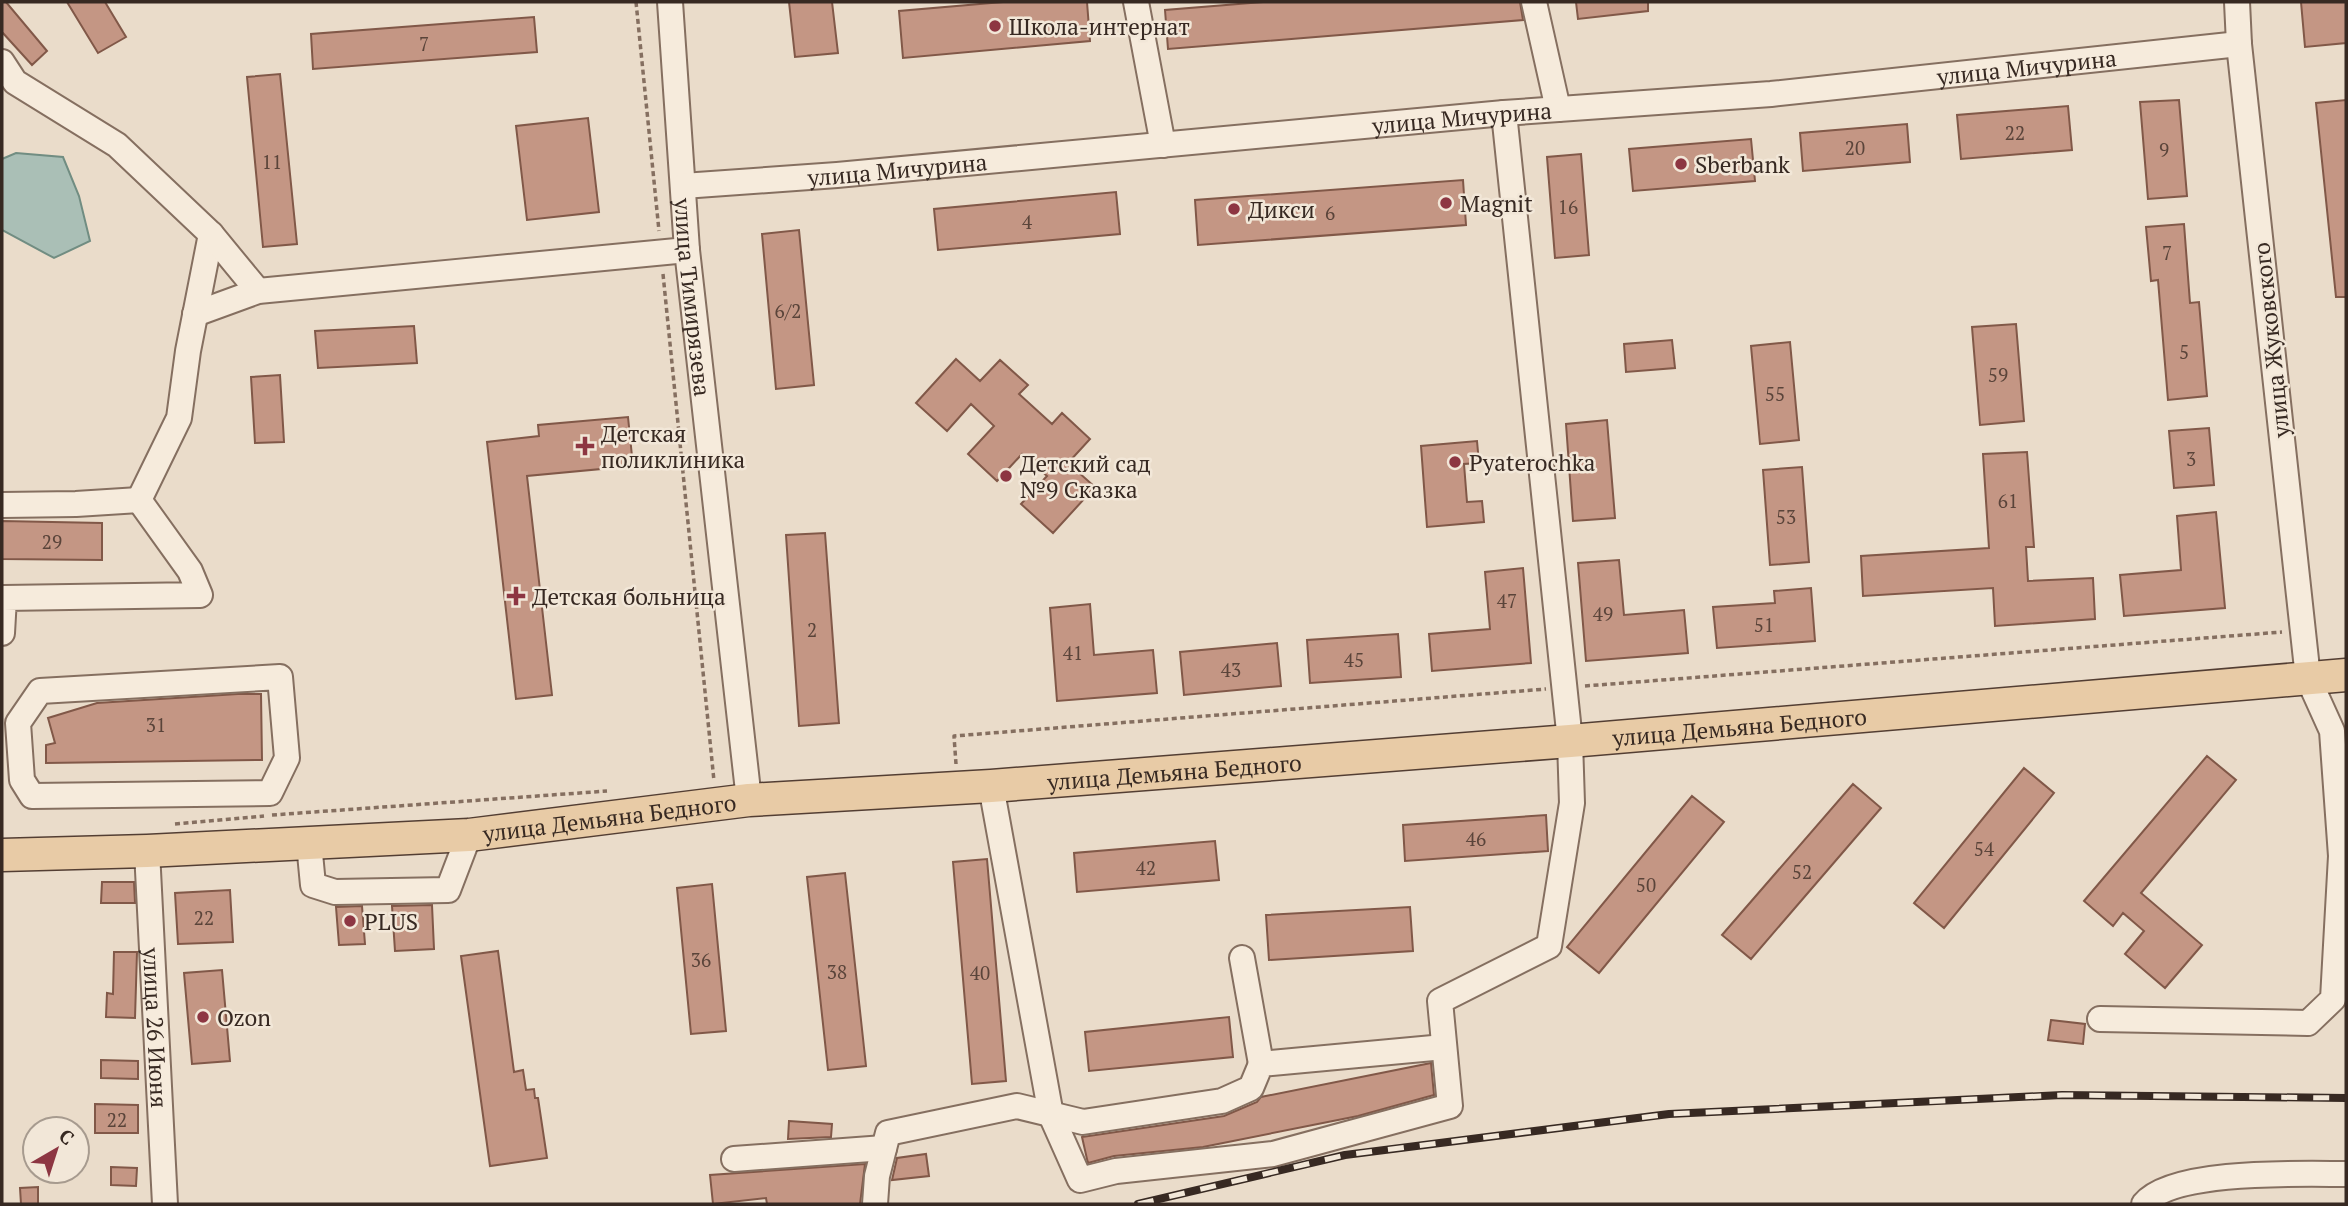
<svg xmlns="http://www.w3.org/2000/svg" width="2348" height="1206" font-family="'PT Serif',serif">
  <style>
    .water { fill: #aabfb6; stroke: #718d82; stroke-width: 2 }
    .building { fill: #c49684; stroke: #815848; stroke-width: 2 }
    .lines { fill: none; stroke-linecap: round; stroke-linejoin: round }
    .minor-casing { stroke: #856f60; stroke-width: 28 }
    .major-casing { stroke: #533e33; stroke-width: 35 }
    .path { stroke: #856f60; stroke-width: 3.5; stroke-dasharray: 5 3.5; stroke-linecap: butt }
    .minor { stroke: #f6ebdc; stroke-width: 24 }
    .major { stroke: #e8cba6; stroke-width: 32 }
    .rail-casing { stroke: #372922; stroke-width: 8 }
    .rail { stroke: #f2e7d8; stroke-width: 5; stroke-dasharray: 16; stroke-linecap: butt }
    .poi-dot { fill: #8d3642; stroke: #f2e7d8; stroke-width: 2.5 }
    .labels { text-anchor: middle; dominant-baseline: central; stroke-width: 5; stroke-linejoin: round; paint-order: stroke }
    .number-label { font-size: 19px; fill: #5a443a }
    .poi-label { font-size: 23px; fill: #372922; stroke: #f2e7d8; text-anchor: start }
    .street-label { font-size: 23px; fill: #372922; stroke: #f2e7d8 }
  </style>
  <rect width="100%" height="100%" fill="#eadcca"/>
  <path class="water" d="M16,153L63,157L79,196L90,241L54,258L2,230V159Z"/>
  <path class="building" d="M2,2H6L47,51L32,65L2,32Z
    M67,2H105L126,37L98,53Z
    M789,2H832L838,53L795,57Z
    M1003,2H1087L1090,41L903,58L899,11Z
    M1263,2H1520L1523,20L1168,49L1165,10Z
    M1576,2H1648V11L1578,19Z
    M2301,2H2346V43L2305,47Z
    M534,17L537,52L313,69L311,34Z
    M280,74L297,244L263,247L247,77Z
    M2179,100L2187,196L2148,199L2140,102Z
    M2346,100V297H2336L2316,103Z
    M2068,106L2072,150L1961,159L1957,115Z
    M588,118L599,212L527,220L516,126Z
    M1907,124L1910,162L1803,171L1800,133Z
    M1751,139L1755,181L1633,191L1629,149Z
    M1581,154L1589,255L1555,258L1547,157Z
    M1463,180L1466,225L1198,245L1195,200Z
    M1116,192L1120,234L938,250L934,209Z
    M2184,224L2190,303L2199,302L2207,396L2168,400L2158,280L2151,281L2146,227Z
    M799,230L814,385L776,389L762,234Z
    M2016,324L2024,421L1980,425L1972,327Z
    M414,326L417,363L318,368L315,331Z
    M1672,340L1675,368L1626,372L1624,344Z
    M1790,342L1799,440L1760,444L1751,346Z
    M956,359L980,381L1000,360L1028,385L1019,394L1052,424L1062,413L1090,439L1068,463L1095,487L1053,533L1021,504L1047,476L1022,454L997,481L968,454L994,426L971,404L947,431L916,403Z
    M280,375L284,442L255,443L251,377Z
    M628,417L633,466L527,476L552,695L516,699L487,442L539,436L538,425Z
    M1607,420L1615,518L1573,521L1566,424Z
    M2209,428L2214,485L2174,488L2169,431Z
    M1477,441L1479,463L1464,464L1467,502L1482,501L1484,522L1427,527L1421,446Z
    M2027,452L2034,547H2026L2028,581L2093,578L2095,619L1995,626L1993,588L1863,596L1861,556L1989,548L1983,454Z
    M1802,467L1809,562L1770,565L1763,470Z
    M2216,512L2225,608L2124,616L2120,575L2181,570L2177,516Z
    M2,521L102,523V560L2,559Z
    M825,533L839,723L799,726L786,535Z
    M1619,560L1624,615L1684,610L1688,653L1586,661L1578,563Z
    M1523,568L1531,663L1432,671L1429,634L1490,629L1485,572Z
    M1811,588L1815,641L1717,648L1713,607L1775,603L1774,591Z
    M1090,604L1094,655L1153,650L1157,693L1057,701L1050,608Z
    M1398,634L1401,677L1310,683L1307,640Z
    M1277,643L1281,686L1184,695L1180,652Z
    M238,694H261L262,760L46,763V745L55,743L48,718L97,703Z
    M2207,756L2236,780L2141,893L2202,945L2165,988L2125,954L2144,931L2123,913L2113,926L2084,901Z
    M2024,768L2054,793L1944,928L1914,903Z
    M1853,784L1881,808L1751,959L1722,935Z
    M1692,796L1724,822L1599,973L1567,947Z
    M1546,815L1548,851L1405,861L1403,825Z
    M1215,841L1219,880L1077,892L1074,853Z
    M987,859L1006,1081L972,1084L953,862Z
    M845,873L866,1066L828,1070L807,877Z
    M102,882H134L135,903H101Z
    M712,884L726,1031L691,1034L677,888Z
    M230,890L233,942L178,944L175,893Z
    M432,905L434,949L395,951L392,906Z
    M362,906L365,944L339,945L336,907Z
    M1410,907L1413,951L1269,960L1266,915Z
    M498,951L514,1072L523,1070L526,1090L534,1089L535,1098H538L547,1158L490,1166L461,956Z
    M114,952H137L135,1018L106,1017L107,993L113,994Z
    M222,970L230,1061L192,1064L184,973Z
    M1229,1017L1233,1057L1089,1071L1085,1032Z
    M2051,1020L2085,1024L2083,1044L2048,1040Z
    M101,1060L138,1061V1079L101,1078Z
    M1431,1063L1434,1095L1358,1116L1203,1147L1114,1156L1088,1163L1087,1159L1082,1137L1224,1116L1257,1102L1261,1097Z
    M95,1104L138,1105V1133H95Z
    M789,1121L832,1124L831,1137L788,1139Z
    M926,1154L929,1176L892,1180L897,1158Z
    M865,1164L860,1204H767L766,1198L713,1204L710,1175Z
    M111,1167L137,1168L136,1186L111,1185Z
    M38,1187V1204H21L20,1188Z"/>
  <g class="lines">
    <g class="minor-casing">
      <g id="minor">
        <path id="s1" d="M670,2L687,250L749,800"/>
        <path d="M1136,2L1163,145"/>
        <path d="M1534,2L1558,109"/>
        <path d="M2,62L15,82L117,145L211,234L188,351L179,418L139,500L190,571L200,595L4,598L2,633"/>
        <path id="s2" d="M683,186L837,175L1504,113L1771,94L2239,44"/>
        <path d="M211,234L258,291"/>
        <path d="M195,314L258,291L687,250"/>
        <path d="M2,505L76,504L139,500"/>
        <path d="M280,677L287,758L270,793L32,796L22,780L18,723L40,691Z"/>
        <path d="M991,786L1051,1115L1080,1180L1116,1171L1273,1154L1450,1106L1440,1001L1549,946L1572,803L1570,741L1504,113"/>
        <path d="M309,843L313,885L335,892L448,890L469,835"/>
        <path id="s3" d="M147,851L165,1204"/>
        <path d="M1242,958L1261,1064"/>
        <path d="M2100,1019L2308,1023L2333,999L2341,856L2332,731L2308,678L2239,44L2237,2"/>
        <path d="M734,1159L884,1148"/>
        <path d="M875,1204L877,1176L888,1133L1017,1106L1083,1122L1222,1101L1251,1088L1261,1064L1444,1047"/>
        <path d="M2144,1204C2172,1169 2302,1174 2346,1174"/>
      </g>
    </g>
    <g class="major-casing">
      <g id="major">
        <path id="s4" d="M2,855L147,851L469,835L749,800L991,786L1570,741L2346,675"/>
      </g>
    </g>
    <path class="path" d="M636,2L659,231
      M663,274L714,781
      M1585,686L2282,632
      M956,764L954,736L1546,689
      M272,815L607,791
      M175,824L264,816"/>
    <use href="#minor" class="minor"/>
    <use href="#major" class="major"/>
    <g class="rail-casing">
      <path id="rail" d="M1138,1204L1345,1155L1669,1114L2062,1095L2346,1098"/>
    </g>
    <use href="#rail" class="rail"/>
  </g>
  <g class="poi-dot">
    <circle cx="995" cy="26" r="7"/>
    <circle cx="1681" cy="164" r="7"/>
    <circle cx="1446" cy="203" r="7"/>
    <circle cx="1234" cy="209" r="7"/>
    <path d="M581.5 435.5h7v7h7v7h-7v7h-7v-7h-7v-7h7z"/>
    <circle cx="1455" cy="462" r="7"/>
    <circle cx="1006" cy="476" r="7"/>
    <path d="M512.5 585.5h7v7h7v7h-7v7h-7v-7h-7v-7h7z"/>
    <circle cx="350" cy="921" r="7"/>
    <circle cx="203" cy="1017" r="7"/>
  </g>
  <g class="labels">
    <g class="number-label">
      <text x="424" y="43">7</text>
      <text x="2015" y="132">22</text>
      <text x="1855" y="147">20</text>
      <text x="2164" y="149">9</text>
      <text x="272" y="161">11</text>
      <text x="1568" y="206">16</text>
      <text x="1330" y="212">6</text>
      <text x="1027" y="221">4</text>
      <text x="2167" y="252">7</text>
      <text x="788" y="310">6/2</text>
      <text x="2184" y="351">5</text>
      <text x="1998" y="374">59</text>
      <text x="1775" y="393">55</text>
      <text x="2191" y="458">3</text>
      <text x="2008" y="500">61</text>
      <text x="1786" y="516">53</text>
      <text x="52" y="541">29</text>
      <text x="1507" y="600">47</text>
      <text x="1603" y="613">49</text>
      <text x="1764" y="624">51</text>
      <text x="812" y="629">2</text>
      <text x="1073" y="652">41</text>
      <text x="1354" y="659">45</text>
      <text x="1231" y="669">43</text>
      <text x="156" y="724">31</text>
      <text x="1476" y="838">46</text>
      <text x="1984" y="848">54</text>
      <text x="1146" y="867">42</text>
      <text x="1802" y="871">52</text>
      <text x="1646" y="884">50</text>
      <text x="204" y="917">22</text>
      <text x="701" y="959">36</text>
      <text x="837" y="971">38</text>
      <text x="980" y="972">40</text>
      <text x="117" y="1119">22</text>
    </g>
    <g class="poi-label">
      <text x="1009" y="26">Школа-интернат</text>
      <text x="1695" y="164">Sberbank</text>
      <text x="1460" y="203">Magnit</text>
      <text x="1248" y="209">Дикси</text>
      <text x="601" y="433">Детская<tspan x="601" dy="26">поликлиника</tspan></text>
      <text x="1469" y="462">Pyaterochka</text>
      <text x="1020" y="463">Детский сад<tspan x="1020" dy="26">№9 Сказка</tspan></text>
      <text x="532" y="596">Детская больница</text>
      <text x="364" y="921">PLUS</text>
      <text x="217" y="1017">Ozon</text>
    </g>
    <g class="street-label">
      <text stroke="none"><textPath href="#s2" startOffset="1349">улица Мичурина</textPath></text>
      <text stroke="none"><textPath href="#s2" startOffset="782">улица Мичурина</textPath></text>
      <text stroke="none"><textPath href="#s2" startOffset="215">улица Мичурина</textPath></text>
      <text stroke="none"><textPath href="#s1" startOffset="296">улица Тимирязева</textPath></text>
      <text transform="translate(2271 340) rotate(-96)">улица Жуковского</text>
      <text stroke="none"><textPath href="#s4" startOffset="1743">улица Демьяна Бедного</textPath></text>
      <text stroke="none"><textPath href="#s4" startOffset="1176">улица Демьяна Бедного</textPath></text>
      <text stroke="none"><textPath href="#s4" startOffset="609">улица Демьяна Бедного</textPath></text>
      <text stroke="none"><textPath href="#s3" startOffset="177">улица 26 Июня</textPath></text>
    </g>
  </g>
  <rect width="2348" height="1206" fill="none" stroke="#372922" stroke-width="7"/>
  <g transform="translate(56 1150) rotate(39)"><circle r="33" fill="#f2e7d8" stroke="#a79b8f" stroke-width="2"/>
  <path d="M0-5L12 26L0 18L-12 26Z" fill="#8d3642"/>
  <text y="-10" font-size="19" font-weight="bold" text-anchor="middle" fill="#372922">С</text>
  </g>
</svg>
